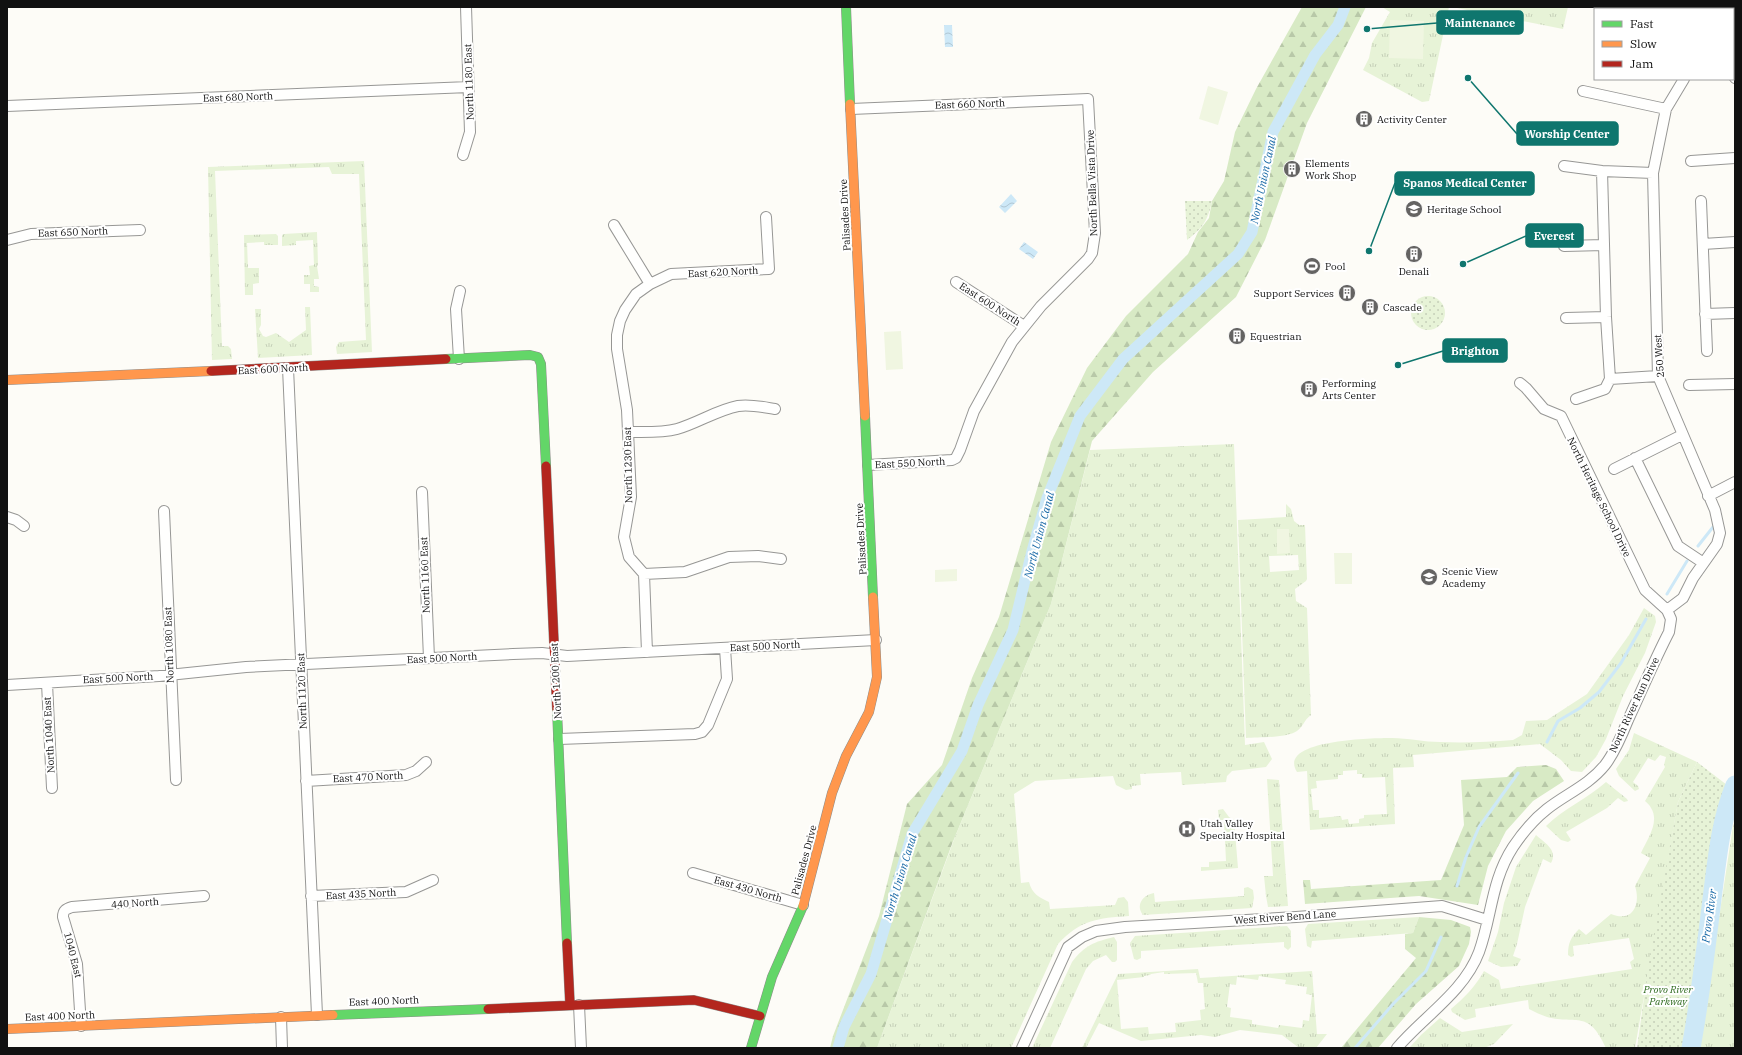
<svg xmlns="http://www.w3.org/2000/svg" width="1742" height="1055" font-family="'IBM Plex Serif',serif">
  <style>
    .grass { fill: url(#grass-tufts); fill-rule: evenodd }
    .forest { fill: url(#forest-firs) }
    .park { fill: url(#park-dots) }
    .pitch { fill: #f0f6e1 }
    .water { fill: url(#water-waves) }
    .lines { fill: none; stroke-linecap: round; stroke-linejoin: round }
    .stream { stroke: #cde8f7; stroke-width: 3 }
    .canal { stroke: #cde8f7; stroke-width: 11 }
    .river { stroke: #cde8f7; stroke-width: 19 }
    .street-casing { stroke: #979795; stroke-width: 12 }
    .fast-casing { stroke: #8e8d8b; stroke-width: 10 }
    .slow-casing { stroke: #8e8d8b; stroke-width: 10 }
    .jam-casing { stroke: #8e8d8b; stroke-width: 10 }
    .street { stroke: #fffffe; stroke-width: 10 }
    .fast { stroke: #63d668; stroke-width: 9 }
    .slow { stroke: #ff974d; stroke-width: 9 }
    .jam { stroke: #b3261e; stroke-width: 9 }
    .labels { text-anchor: middle; dominant-baseline: central; stroke-width: 4; stroke-linejoin: round; paint-order: stroke }
    .street-label { font-size: 10px; fill: #111; stroke: #fff }
    .poi-label { font-size: 10px; fill: #111; stroke: #fff; text-anchor: start }
    .park-label { font-size: 10px; font-style: italic; fill: #2f6b1f; stroke: #fff }
    .water-label { font-size: 11px; font-style: italic; fill: #1768a6; stroke: #fff }
    .leader { fill: none; stroke: #0f766e; stroke-width: 1.5 }
    .callout-dot { fill: #0f766e; stroke: #fff; stroke-width: 1.5 }
    .callout { fill: #0f766e; stroke: #0f766e; stroke-width: 1.5 }
    .callout-label { font-size: 11px; text-anchor: middle; font-weight: bold; fill: #fff }
  </style>
  <defs>
    <pattern id="grass-tufts" width="24" height="20" patternUnits="userSpaceOnUse"><rect width="24" height="20" fill="#e7f3d7"/><path d="M3 7l-1-3M5 7V3M7 7l1-3M15 17l-1-3M17 17v-4M19 17l1-3" fill="none" stroke="#c5cfb8"/></pattern>
    <pattern id="forest-firs" width="22" height="20" patternUnits="userSpaceOnUse"><rect width="22" height="20" fill="#d8eac5"/><path d="M5 1l3.5 6h-7zM16 11l3.5 6h-7z" fill="#b8c8a8"/></pattern>
    <pattern id="park-dots" width="8" height="8" patternUnits="userSpaceOnUse"><rect width="8" height="8" fill="#e7f3d7"/><path d="M2 2h.1M6 6h.1" fill="none" stroke="#c5cfb8" stroke-width="1.8" stroke-linecap="round"/></pattern>
    <pattern id="water-waves" width="16" height="10" patternUnits="userSpaceOnUse"><rect width="16" height="10" fill="#cde8f7"/><path d="M0 5q4-4 8 0t8 0" fill="none" stroke="#afc6d3"/></pattern>
  </defs>
  <rect width="100%" height="100%" fill="#fdfcf7"/>
  <path class="grass" d="M1382,7H1449L1429,101L1422,102L1363,70L1369,58L1372,43L1390,12Z
    M1452,7H1568L1563,29Z
    M364,161L372,352L337,354L336,347L339,342L366,340L359,174H332L329,167L215,171L222,346H228L231,349L232,359L212,360L208,167Z
    M317,232L318,265L317,266L319,279H314V286L319,287V292H310V284H304V275H310L309,266L314,265L313,240L296,241V245L282,246V235L284,234Z
    M276,234L278,236V245H264V242L247,243L248,268H259V283L253,284V295H245L244,235Z
    M305,307H310L312,355L258,358L255,309H261V325L259,329L263,336L266,337L276,333L289,342L306,330Z
    M1234,444L1245,745L1264,742L1272,759L1266,767L1232,771L1227,776L1226,782L1182,785L1181,772L1140,774L1141,785L1132,786V789L1126,790L1116,785L1113,776L1035,781L1014,794L1021,883L1029,882C1032,894 1039,897 1049,902L1050,909L1115,905L1118,898L1124,897L1128,902L1129,916C1098,918 1080,920 1058,944L1011,1048H877L955,837L1051,604L1090,450Z
    M1286,504L1291,509L1294,521L1299,525H1305L1307,579L1306,581L1295,589L1296,601L1307,608L1311,715C1303,721 1304,726 1297,731C1287,738 1259,737 1246,738L1238,520L1286,517ZM1298,555L1299,570L1270,572L1269,556Z
    M1644,608L1655,616L1656,622L1645,653L1623,696L1606,739L1596,757L1582,772L1571,771L1561,760L1540,744L1413,755L1414,767L1393,768L1395,824L1310,830L1307,771L1297,772C1276,739 1377,738 1392,738C1408,738 1424,742 1440,742C1465,743 1489,742 1513,740L1522,735L1526,721L1547,720L1587,694L1629,635ZM1357,770V774H1362V778L1385,777L1387,814L1364,815V818L1359,819V823L1349,824L1348,819L1342,820L1341,816L1319,818V810H1313L1311,789L1317,788L1316,781L1338,779V775H1343V771Z
    M1634,733L1697,762L1678,802L1635,1048H1606C1588,1009 1578,1025 1547,1017C1541,1015 1535,1012 1529,1009L1528,1000L1475,1009L1476,1017L1465,1020L1452,1012L1451,1009C1463,999 1476,986 1484,971L1499,980L1501,989L1632,969L1630,962L1634,959L1629,938L1573,946L1574,956L1571,957L1568,955C1568,943 1571,937 1579,929L1586,935L1611,914C1633,923 1641,904 1635,886L1650,858L1641,853C1647,840 1660,822 1651,808C1650,805 1647,803 1645,801L1665,767L1664,765L1666,757L1660,755L1655,761L1648,758L1633,782L1638,786L1639,789L1635,791L1619,776L1616,769L1629,750Z
    M1267,779L1279,780L1288,906L1268,907L1266,896L1264,876H1273Z
    M1606,782L1627,799L1628,801L1624,802L1618,798L1607,808L1566,832L1571,840L1568,842L1561,840L1546,826C1564,808 1587,799 1606,782Z
    M1223,809L1229,817L1234,820L1238,868L1201,871V867H1209V862L1226,861L1224,820H1219L1218,810Z
    M1735,821V1048H1699L1733,826Z
    M1536,835C1545,843 1558,850 1551,863L1543,859L1525,907L1517,944L1513,956L1521,959L1517,966L1501,967L1488,961L1498,932L1504,903L1516,867Z
    M1248,887L1253,890L1254,898L1252,908L1143,915C1135,905 1143,895 1154,893L1155,902L1244,896V888Z
    M1419,917L1413,933L1312,941L1311,948L1307,946L1305,929L1308,924Z
    M1287,926L1291,931V947L1288,950L1284,947V942L1141,951V958L1137,960L1134,959L1130,943L1135,936Z
    M1114,937L1117,942V960L1115,962H1112L1106,955L1093,961L1086,969L1050,1048H1032L1072,962C1085,945 1094,942 1114,937Z
    M1198,969L1200,978L1312,971L1317,1034H1327L1316,1048H1299L1282,1035L1240,1030L1215,1037L1201,1035L1141,1041L1099,1023L1086,1048H1082L1118,974ZM1164,972V974L1196,973L1198,983H1203L1205,1009L1200,1010L1201,1020L1175,1023L1176,1032L1149,1034L1148,1027L1121,1029L1117,980L1144,977V976L1150,975L1151,974ZM1259,976L1286,980L1285,984L1307,987L1306,994L1312,995L1309,1021L1303,1020L1302,1028L1279,1025L1278,1028L1252,1024V1020L1230,1017L1231,1008L1227,1007L1230,984L1236,985L1237,977L1258,980Z
    M1440,1018L1462,1032L1513,1024L1494,1044L1484,1048H1409L1421,1035Z"/>
  <path class="forest" d="M1302,7H1366L1307,123L1265,240L1236,297L1153,372L1092,441L1051,604L952,844L877,1048H830L833,1036L879,916L907,804L942,765L972,678L999,617L1051,442L1087,368L1126,316L1188,254L1198,232L1209,218L1212,201L1224,181L1235,132L1256,89Z
    M1546,765L1556,769L1564,781L1533,801L1506,831L1488,866L1478,905L1419,896L1305,904L1303,880H1310L1311,889L1441,880L1464,825L1461,780L1507,777L1517,767Z
    M1419,917L1451,920L1470,927L1471,932L1469,944L1459,966L1416,1004L1378,1048H1341L1416,958L1405,949V934L1413,933Z"/>
  <path class="park" d="M1185,201H1212C1208,220 1203,228 1187,240Z
    M1411 313a17 17 0 1 1 34 0a17 17 0 1 1-34 0Z
    M1697,762L1727,785C1712,821 1709,859 1704,898C1697,948 1691,998 1682,1048H1637L1650,955L1678,802Z"/>
  <path class="pitch" d="M1390,20L1424,21L1423,59L1389,58Z
    M1208,86L1228,92L1218,125L1199,119Z
    M901,331L903,369L886,370L884,332Z
    M1277,529H1289L1290,553L1277,554Z
    M1334,553H1352V584H1335Z
    M957,569V581L935,582V570Z"/>
  <path class="water" d="M944,25H952L953,47H945Z
    M1011,194L1017,201L1005,213L999,207Z
    M1024,242L1038,252L1033,259L1019,249Z"/>
  <g class="lines">
    <path class="stream" d="M1698,546L1713,527
      M1667,594L1687,561
      M1547,742L1558,721L1580,708L1599,692L1621,663L1646,619
      M1457,886L1466,857L1479,827L1518,773
      M1355,1048L1393,1004L1426,971L1441,937"/>
    <path class="canal" d="M838,1048L844,1027L871,974L912,834L962,751L978,705L1013,630L1032,551L1047,498L1080,416L1123,359L1238,254L1252,232L1273,132L1315,55L1338,25L1345,7"/>
    <path class="river" d="M1691,1048C1700,999 1706,949 1712,899C1717,861 1720,822 1735,785"/>
    <g class="street-casing">
      <path id="street" d="M1733,15L1735,11
        M1733,75L1735,78
        M1583,91L1666,109
        M7,106L469,87
        M851,109L1088,99L1095,233L1092,253L1088,259L1041,306L1012,342L974,411L960,450L956,458L952,460L868,465
        M463,155L470,132L466,7
        M1691,161L1735,158
        M1564,166L1602,171L1653,173
        M1602,171L1606,317L1610,379
        M1701,201L1707,351
        M614,225L650,284
        M7,240L31,234L140,230
        M1703,244L1735,242
        M1564,246L1604,245
        M956,282L1024,326
        M1705,314L1735,313
        M1566,318L1606,317
        M459,359L456,309L460,291
        M288,368L317,1015
        M1689,385L1735,384
        M1576,399L1605,389L1610,379L1658,376
        M628,432C645,432 662,433 677,429C698,423 717,410 738,406C750,404 763,407 775,409
        M1635,458L1678,546L1702,562
        M1614,469L1682,435
        M422,492L429,658
        M1708,496L1735,482
        M164,511L176,780
        M7,517L16,520L24,526
        M644,574L685,572L729,557L758,556L781,559
        M1667,610L1683,598L1693,578L1717,544L1720,533L1715,510L1658,376L1653,173L1666,109L1684,79
        M647,652L644,574L629,557L624,537L631,497L627,410L617,349V335L620,321L625,310L636,294L650,284L671,274L769,269L766,217
        M47,683L52,788
        M7,685L159,676L246,667L513,654L542,653L567,656L876,640
        M559,739L695,734L702,732L708,725L727,679L725,648
        M306,781L406,775L416,771L426,762
        M693,873L803,905
        M311,896L406,892L433,880
        M579,1005L581,1048
        M281,1017L282,1048
        M81,1026L77,964L63,917C63,910 66,909 72,907L204,896
        M1022,1048L1068,947L1082,937L1096,931L1125,927L1296,917L1442,906L1487,920
        M1397,1048C1423,1017 1464,992 1479,952C1492,916 1491,881 1513,847C1523,832 1533,820 1547,809C1566,794 1589,785 1605,765C1615,752 1622,735 1628,720C1642,690 1654,661 1669,632L1671,619L1667,610L1645,590L1561,416L1544,409L1526,388L1520,383"/>
    </g>
    <g class="fast-casing">
      <path id="fast" d="M846,7L850,104
        M446,359L530,355L538,357L541,364L546,466
        M865,416L873,597
        M557,710L567,943
        M333,1015L488,1009
        M751,1048L772,977L803,906"/>
    </g>
    <g class="slow-casing">
      <path id="slow" d="M850,104L865,416
        M7,380L211,371
        M803,906L832,793L846,756L869,712L877,677L873,597
        M7,1029L333,1015"/>
    </g>
    <g class="jam-casing">
      <path id="jam" d="M211,371L446,359
        M546,466L557,710
        M567,943L570,1005
        M488,1009L694,1000L760,1016"/>
    </g>
    <use href="#street" class="street"/>
    <use href="#fast" class="fast"/>
    <use href="#slow" class="slow"/>
    <use href="#jam" class="jam"/>
  </g>
  <defs>
    <g id="building-disc" transform="scale(0.9)"><circle r="9.5" fill="#646362" stroke="#fff"/><path d="M-4-6H4V6H1V3H-1V6H-4ZM-2.5-4.3h1.7v1.8h-1.7ZM.8-4.3h1.7v1.8H.8ZM-2.5-1h1.7V.8h-1.7ZM.8-1h1.7V.8H.8Z" fill="#fff"/></g>
    <g id="school-disc" transform="scale(0.9)"><circle r="9.5" fill="#646362" stroke="#fff"/><path d="M0-5L7-2L0 1L-7-2ZM-4 1L0 2.5L4 1V4Q0 6-4 4Z" fill="#fff"/></g>
    <g id="stadium-disc" transform="scale(0.9)"><circle r="9.5" fill="#646362" stroke="#fff"/><path d="M0-5a6.5 5 0 1 0 0 10a6.5 5 0 1 0 0-10ZM-3.5-1.8h7v3.6h-7Z" fill="#fff"/></g>
    <g id="hospital-disc" transform="scale(0.9)"><circle r="9.5" fill="#646362" stroke="#fff"/><path d="M-5-5h3v3.5h4V-5h3V5h-3V1.5h-4V5h-3Z" fill="#fff"/></g>
  </defs>
  <g fill-rule="evenodd">
    <use href="#building-disc" x="1364" y="119"/>
    <use href="#building-disc" x="1292" y="169"/>
    <use href="#school-disc" x="1414" y="209"/>
    <use href="#building-disc" x="1414" y="254"/>
    <use href="#stadium-disc" x="1312" y="266"/>
    <use href="#building-disc" x="1347" y="293"/>
    <use href="#building-disc" x="1370" y="307"/>
    <use href="#building-disc" x="1237" y="336"/>
    <use href="#building-disc" x="1309" y="389"/>
    <use href="#school-disc" x="1429" y="577"/>
    <use href="#hospital-disc" x="1187" y="829"/>
  </g>
  <g class="labels">
    <g class="street-label">
      <text transform="translate(469 82) rotate(-92)">North 1180 East</text>
      <text transform="translate(238 97) rotate(-2)">East 680 North</text>
      <text transform="translate(970 104) rotate(-2)">East 660 North</text>
      <text transform="translate(1092 183) rotate(-92)">North Bella Vista Drive</text>
      <text transform="translate(845 215) rotate(-93)">Palisades Drive</text>
      <text transform="translate(73 232) rotate(-2)">East 650 North</text>
      <text transform="translate(723 272) rotate(-3)">East 620 North</text>
      <text transform="translate(990 304) rotate(33)">East 600 North</text>
      <text transform="translate(1659 356) rotate(-94)">250 West</text>
      <text transform="translate(273 369) rotate(-3)">East 600 North</text>
      <text transform="translate(910 463) rotate(-3)">East 550 North</text>
      <text transform="translate(628 465) rotate(-91)">North 1230 East</text>
      <text transform="translate(1599 497) rotate(64)">North Heritage School Drive</text>
      <text transform="translate(861 539) rotate(-93)">Palisades Drive</text>
      <text transform="translate(425 575) rotate(-92)">North 1160 East</text>
      <text transform="translate(169 645) rotate(-92)">North 1080 East</text>
      <text transform="translate(765 646) rotate(-3)">East 500 North</text>
      <text transform="translate(442 658) rotate(-3)">East 500 North</text>
      <text transform="translate(118 678) rotate(-3)">East 500 North</text>
      <text transform="translate(556 681) rotate(-93)">North 1200 East</text>
      <text transform="translate(302 691) rotate(-92)">North 1120 East</text>
      <text transform="translate(1634 705) rotate(-65)">North River Run Drive</text>
      <text transform="translate(49 735) rotate(-93)">North 1040 East</text>
      <text transform="translate(368 777) rotate(-3)">East 470 North</text>
      <text transform="translate(804 860) rotate(-75)">Palisades Drive</text>
      <text transform="translate(748 889) rotate(16)">East 430 North</text>
      <text transform="translate(361 894) rotate(-3)">East 435 North</text>
      <text transform="translate(135 903) rotate(-4)">440 North</text>
      <text transform="translate(1285 917) rotate(-4)">West River Bend Lane</text>
      <text transform="translate(73 955) rotate(76)">1040 East</text>
      <text transform="translate(384 1001) rotate(-2)">East 400 North</text>
      <text transform="translate(60 1016) rotate(-2)">East 400 North</text>
    </g>
    <g class="poi-label">
      <text x="1377" y="119">Activity Center</text>
      <text x="1305" y="163">Elements<tspan x="1305" dy="12">Work Shop</tspan></text>
      <text x="1427" y="209">Heritage School</text>
      <text x="1325" y="266">Pool</text>
      <text x="1414" y="271" text-anchor="middle">Denali</text>
      <text x="1334" y="293" text-anchor="end">Support Services</text>
      <text x="1383" y="307">Cascade</text>
      <text x="1250" y="336">Equestrian</text>
      <text x="1322" y="383">Performing<tspan x="1322" dy="12">Arts Center</tspan></text>
      <text x="1442" y="571">Scenic View<tspan x="1442" dy="12">Academy</tspan></text>
      <text x="1200" y="823">Utah Valley<tspan x="1200" dy="12">Specialty Hospital</tspan></text>
    </g>
    <g class="park-label">
      <text x="1668" y="989">Provo River<tspan x="1668" dy="12">Parkway</tspan></text>
    </g>
    <g class="water-label">
      <text transform="translate(1263 180) rotate(-78)">North Union Canal</text>
      <text transform="translate(1039 535) rotate(-75)">North Union Canal</text>
      <text transform="translate(900 877) rotate(-73)">North Union Canal</text>
      <text transform="translate(1709 916) rotate(-82)">Provo River</text>
    </g>
  </g>
  <path class="leader" d="M1367 29L1437 23M1468 78L1517 134M1369 251L1395 183M1463 264L1526 236M1398 365L1443 351"/>
  <g class="callout-dot">
    <circle cx="1367" cy="29" r="4"/>
    <circle cx="1468" cy="78" r="4"/>
    <circle cx="1369" cy="251" r="4"/>
    <circle cx="1463" cy="264" r="4"/>
    <circle cx="1398" cy="365" r="4"/>
  </g>
  <g class="callout">
    <rect x="1437" y="11" width="86" height="23" rx="4"/>
    <rect x="1517" y="122" width="101" height="23" rx="4"/>
    <rect x="1395" y="172" width="139" height="23" rx="4"/>
    <rect x="1526" y="224" width="57" height="23" rx="4"/>
    <rect x="1443" y="339" width="64" height="23" rx="4"/>
  </g>
  <g class="callout-label">
    <text x="1480" y="27">Maintenance</text>
    <text x="1567" y="138">Worship Center</text>
    <text x="1465" y="187">Spanos Medical Center</text>
    <text x="1554" y="240">Everest</text>
    <text x="1475" y="355">Brighton</text>
  </g>
  <rect width="1742" height="1055" fill="none" stroke="#111111" stroke-width="16"/>
  <rect x="1594" y="8" width="140" height="72" fill="#ffffff" stroke="#a0a0a0"/>
  <rect x="1602" y="21" width="20" height="6" fill="#63d668" stroke="#a0a0a0"/>
  <text x="1630" y="28" font-size="12" fill="#111111">Fast</text>
  <rect x="1602" y="41" width="20" height="6" fill="#ff974d" stroke="#a0a0a0"/>
  <text x="1630" y="48" font-size="12" fill="#111111">Slow</text>
  <rect x="1602" y="61" width="20" height="6" fill="#b3261e" stroke="#a0a0a0"/>
  <text x="1630" y="68" font-size="12" fill="#111111">Jam</text>
</svg>
